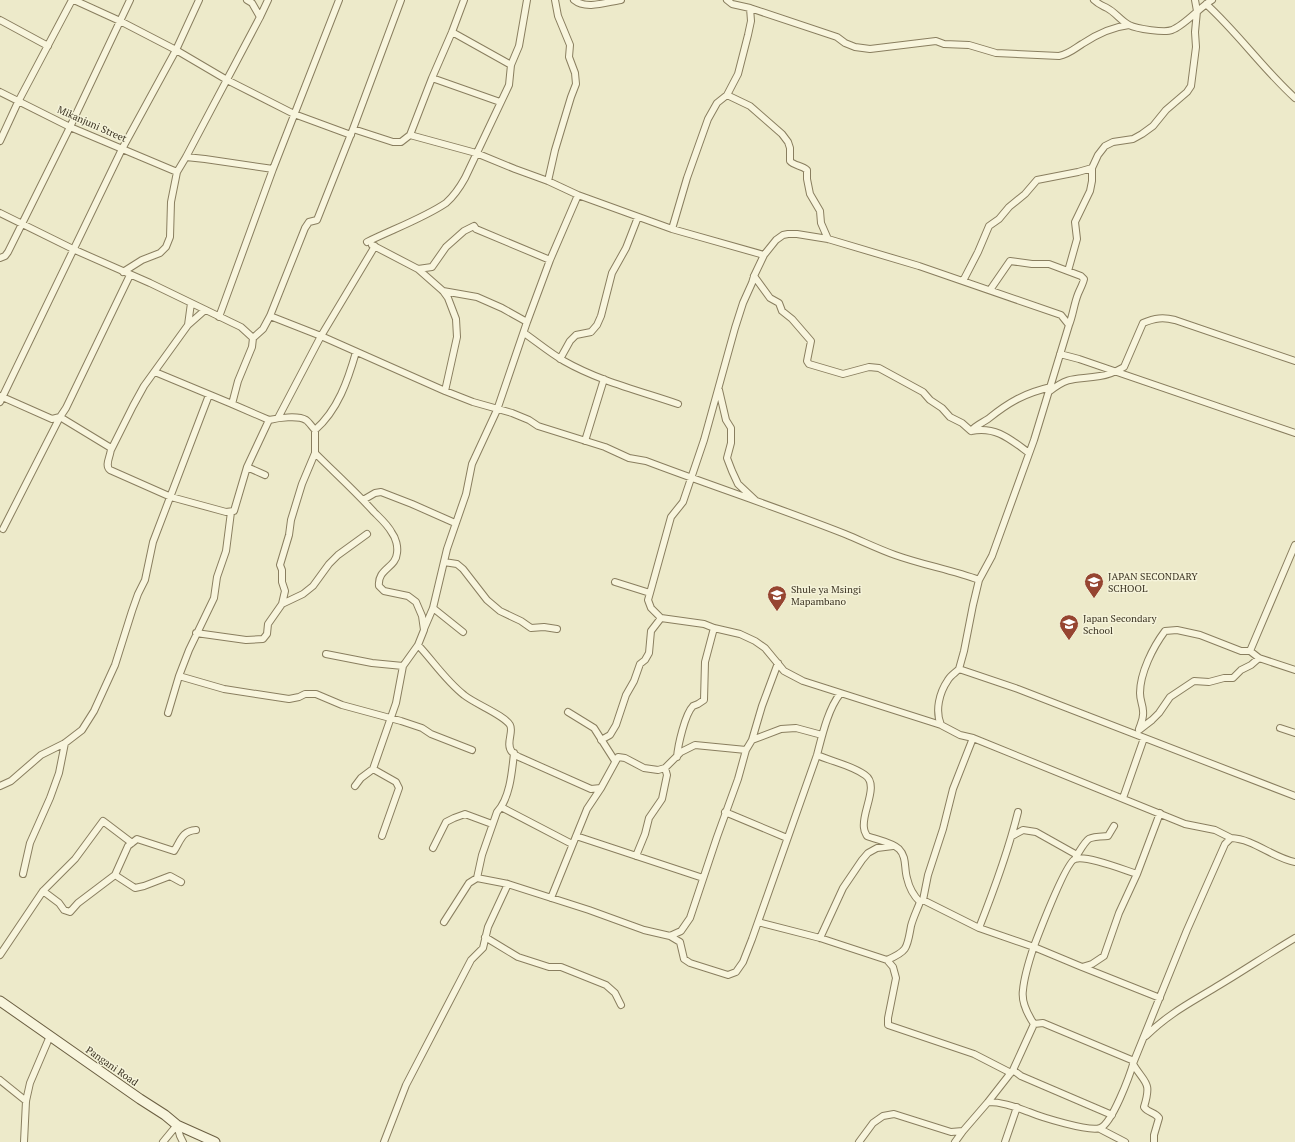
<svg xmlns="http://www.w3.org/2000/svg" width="1295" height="1142" font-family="'PT Serif',serif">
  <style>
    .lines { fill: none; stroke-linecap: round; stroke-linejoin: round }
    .minor-casing { stroke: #897e5f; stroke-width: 8 }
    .secondary-casing { stroke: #6b5f42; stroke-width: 11 }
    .minor { stroke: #f8f5dd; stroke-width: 6 }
    .secondary { stroke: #f8f5dd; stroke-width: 9 }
    .labels { text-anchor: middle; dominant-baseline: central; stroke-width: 3; stroke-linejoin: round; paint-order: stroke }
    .street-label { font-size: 10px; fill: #3b3322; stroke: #f5f3d9 }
    .poi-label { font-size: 10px; fill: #3b3322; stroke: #f5f3d9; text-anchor: start }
  </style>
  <rect width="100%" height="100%" fill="#edeaca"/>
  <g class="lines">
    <g class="minor-casing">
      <path id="minor" d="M74,0L120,21L176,50L227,80L294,114L351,135
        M247,0L252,3L260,17
        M574,0C586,10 607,2 621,0
        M727,0L732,4L750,8L837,37L845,43L855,47L870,49L936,41L944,44L969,45L996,53L1059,56C1069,54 1074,49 1082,44C1097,34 1112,27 1129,25
        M1094,0C1098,4 1101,5 1107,8C1115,12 1121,21 1129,25C1137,29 1165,33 1172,30C1184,26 1200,7 1212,0
        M1206,4C1238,33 1263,69 1295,98
        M0,20L48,46
        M511,65L519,46L527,0
        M432,78L500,102
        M0,92L70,127L177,172
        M727,95L750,106L782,134L788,142L790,148V161C794,166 802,165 807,170V179L810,194L820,211L821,223L828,239
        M353,129L393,142H401L410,135L432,78L452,32L464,0
        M410,135L476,153L515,169L548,181L578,195L672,229L764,255
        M0,141L18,102L72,0
        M186,157L205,159L273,169
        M548,181L555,150L571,97L576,84L575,73L569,57L570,45L558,16L555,0
        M0,213L75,250L150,283L241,327L253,338L252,347L238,381L232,404L269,420C278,418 298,415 306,420C309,422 312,427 315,430V453C335,473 355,491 374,512C380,518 388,525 392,533C396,538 398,547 397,553C396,568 377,569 379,586L384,591L408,596L416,602L422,616L424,630L418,645L403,666L396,703L373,769L361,778L355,786
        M672,229L687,178L708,119L717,103L727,95L738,74L748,35L751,21L750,8
        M367,242C391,230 424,218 446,203C454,196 460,187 465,178L509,85L511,65L452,32
        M372,245L418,269L443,291L448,298L456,319L457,337L445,391
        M0,258L5,256L8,252L70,127L130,0
        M418,269L432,267L446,247L464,231L474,226L476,229L550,260
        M1068,271L1077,239L1075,222L1090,191L1092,181V168L1098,155L1105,146L1113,142L1133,139L1142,134L1153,126L1166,110L1187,92L1191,86L1196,47L1195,32L1197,11L1195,0
        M123,272L142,260L160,253L166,247L170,237L171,202L177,172L186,157L260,17L268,0
        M754,276L770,298L779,303L782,311L792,319L811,341L807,361L809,364L843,374L869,367L879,368L923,392L930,400L942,408L950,417L962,423L971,431C996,426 1010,439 1029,453
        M963,281L978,252L989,226L999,219L1009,207L1025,194L1037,180L1078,172L1092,168
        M990,290L1010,261L1032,264H1049L1081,276L1084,279C1083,284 1080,289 1078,294C1074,304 1073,315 1069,325
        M443,291L477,297L502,308L527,322
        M270,316L321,336L445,391L473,402L512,413L529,420L538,426L605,447L629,458L646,461C712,486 779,508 845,534C862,541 878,549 895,555C923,565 952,570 979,580
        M219,317L273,169L339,0
        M188,325L205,310
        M524,333C537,342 550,353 564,361C599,381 640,391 678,404
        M253,338L263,329L270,316L305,228L309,222L317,220L353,129L401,0
        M1060,354L1079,359L1295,433
        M560,359L570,341L576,335L591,332L597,325L601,316L612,273L626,248L638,217
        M155,372L232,404
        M719,390L726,420L731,428V443L727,458L732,471L738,484L755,500
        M1050,391C1070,375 1077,380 1100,376C1109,375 1117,371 1124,367L1143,323C1155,318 1163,317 1175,320L1295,361
        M0,396L52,419L60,417L66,408L130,275
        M0,402L122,149L176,50L199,0
        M278,418L321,336L375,246
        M315,430C338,410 348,380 356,352
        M971,431C976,425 982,423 988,419C1009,402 1025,393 1051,387
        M585,441L604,379
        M111,450L133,406L144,386L188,325L191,303
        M247,467L265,475
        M363,500L375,493L381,492L412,504L455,523
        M3,529L60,417L111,448C111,456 104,465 110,470L171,497L226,512L234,511L247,467L269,420
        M444,562L457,564L463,569L487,600L500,611L521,621L531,628L544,627L557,629
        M615,582L650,593
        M282,604L285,591L282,582V570L280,565L289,535L291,520L302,484L315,453
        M433,608L463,632
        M424,629L433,608L447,549L466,494L472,464L497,410L527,322L550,260L578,195
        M196,633L246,640L263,639L267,634L268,624L282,604L303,594L313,586L329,564L338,555L367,534
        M418,645C433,661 446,681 464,695C475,704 504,715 510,725C514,732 505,744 512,752C514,754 517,756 519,757L591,789L601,788L618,757L625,758L644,768L658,770L665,768L681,752L695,745L746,750
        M1250,651L1295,545
        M326,654L372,663L403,666
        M179,676L224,689L289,699L299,697L305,694H316L342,705L401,721L422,728L431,734L472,750
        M568,712L594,728L615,761
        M168,713L179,676L189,650L214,598L217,577L226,551L231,512
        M941,725L803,681L784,671L765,648L755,641L740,634L714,628L704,624L661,618L651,608L648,600L650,593L671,517L683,502L704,440L735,328L743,303L752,283L754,276L764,255L776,240L783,235L788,234H797L828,239L919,266L1061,315L1069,325L1034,440L992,556L979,580L973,605L964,651L959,669
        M1280,728L1295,733
        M1139,729C1141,723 1144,718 1143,711C1143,705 1140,701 1140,693C1140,673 1153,647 1165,631L1177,630L1200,635L1241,651H1250L1259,658L1295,670
        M1139,730L1152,720L1159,713L1170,697L1194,681L1209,682L1224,678H1233L1241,670L1251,665L1259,658
        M601,740L610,735L616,725L626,695L634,681L640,664L645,660L649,653L651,631L661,618
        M752,740L781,729L796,728L822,735
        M817,755C833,762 851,765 865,775C880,785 861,813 864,828C864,831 866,834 867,836C877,840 891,842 899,849C907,857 904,868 907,878C909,887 913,895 920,902L923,900L979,928L1034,947L1082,967L1092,964L1104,956L1119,913L1137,874L1160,813
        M677,757C678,745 685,714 693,706L698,704L704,700L705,662L714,628
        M373,769L396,782L399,788L382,836
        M0,786L11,781L41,755L65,743L82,730L94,711L115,665L132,611L138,594L145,580L153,542L209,395
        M1123,798L1144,738
        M501,807L572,844
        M725,812L787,838
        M576,836L703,878
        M1012,836L1023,830L1036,832L1077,855L1075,859
        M1231,838L1215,830L1185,824L973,738L960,735L941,725C935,711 939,693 948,680C950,676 955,673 959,669L1018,689L1295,796
        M433,848L446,822L454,818L465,814L492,824
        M1077,855C1089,836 1087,837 1108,836L1114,826
        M636,856L645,834L649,818L662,799L667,775L665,768
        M23,874L30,843L50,798L59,773L65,743
        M115,875L135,888L144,886L170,876L181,882
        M477,878L508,884L589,910L644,930L670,936L681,931L690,918L717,837L738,779L746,750L752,740L762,706L778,663
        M43,891L59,903L64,910L70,912L78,903L115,875L128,846L137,839L174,851C181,840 182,831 196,830
        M551,898L587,809L601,788
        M923,900L928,875L943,829L953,789L973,738
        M444,922L469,883L477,878L482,855L497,812C510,798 512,772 514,753
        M758,922L820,938L887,960L893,967L896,978L888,1018V1025L974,1054L1011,1073
        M979,928C994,890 1008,852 1018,812
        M670,936L680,942L684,959L690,963L728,975L736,972L743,962L752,939L817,755C822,736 828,709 840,694
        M485,937L518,957L549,967H561L606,985L615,993L621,1005
        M820,938L843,888L862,860L868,853L877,848L893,846
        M0,955L43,891L75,859L103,821L132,843
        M887,960C908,951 907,948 911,926C913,918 917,910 920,902
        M1082,967L1160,998
        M1034,1024C1028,1015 1021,1002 1023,990C1024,978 1030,958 1034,946C1039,933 1066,862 1075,859C1087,855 1124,870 1137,874
        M1146,1036C1168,1014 1190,1003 1216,987C1243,971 1268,954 1295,938
        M1133,1064C1145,1084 1152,1081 1144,1107C1148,1113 1155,1112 1159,1118L1154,1135V1142
        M1013,1070L1021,1076L1112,1115
        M0,1080L26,1101
        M988,1102L1013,1070L1034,1024L1043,1023L1134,1061
        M177,1125L180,1136L183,1142
        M1100,1129L1125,1142
        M24,1142L26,1101L30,1083L50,1036
        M163,1142L177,1125
        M384,1142L406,1085L471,960L483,948L488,927L508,884
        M859,1142L873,1123L883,1116L894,1114L951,1132L963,1131L988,1102C1003,1102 1015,1107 1029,1112C1041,1117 1089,1132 1100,1128C1112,1124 1130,1075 1134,1061L1187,930L1225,844L1231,838C1254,839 1273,858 1295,862
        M955,1142L963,1131
        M1005,1142L1017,1107"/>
    </g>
    <g class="secondary-casing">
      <path id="secondary" d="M0,1001L140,1099L165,1115L177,1125L215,1142"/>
    </g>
    <use href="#minor" class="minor"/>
    <use href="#secondary" class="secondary"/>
  </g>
  <defs>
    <g id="school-pin" transform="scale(1)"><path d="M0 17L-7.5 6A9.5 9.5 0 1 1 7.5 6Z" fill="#964531" stroke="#f5f3d9"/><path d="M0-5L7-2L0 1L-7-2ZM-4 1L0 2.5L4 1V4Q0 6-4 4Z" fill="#fff"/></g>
  </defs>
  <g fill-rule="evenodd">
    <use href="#school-pin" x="1094" y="582"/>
    <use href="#school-pin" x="777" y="595"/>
    <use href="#school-pin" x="1069" y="624"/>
  </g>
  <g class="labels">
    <g class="street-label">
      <text transform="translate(92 124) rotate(24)">Mikanjuni Street</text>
      <text transform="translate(112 1066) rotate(35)">Pangani Road</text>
    </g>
    <g class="poi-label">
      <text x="1108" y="576">JAPAN SECONDARY<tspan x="1108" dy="12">SCHOOL</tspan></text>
      <text x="791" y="589">Shule ya Msingi<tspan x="791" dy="12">Mapambano</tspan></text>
      <text x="1083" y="618">Japan Secondary<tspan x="1083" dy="12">School</tspan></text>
    </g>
  </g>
</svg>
